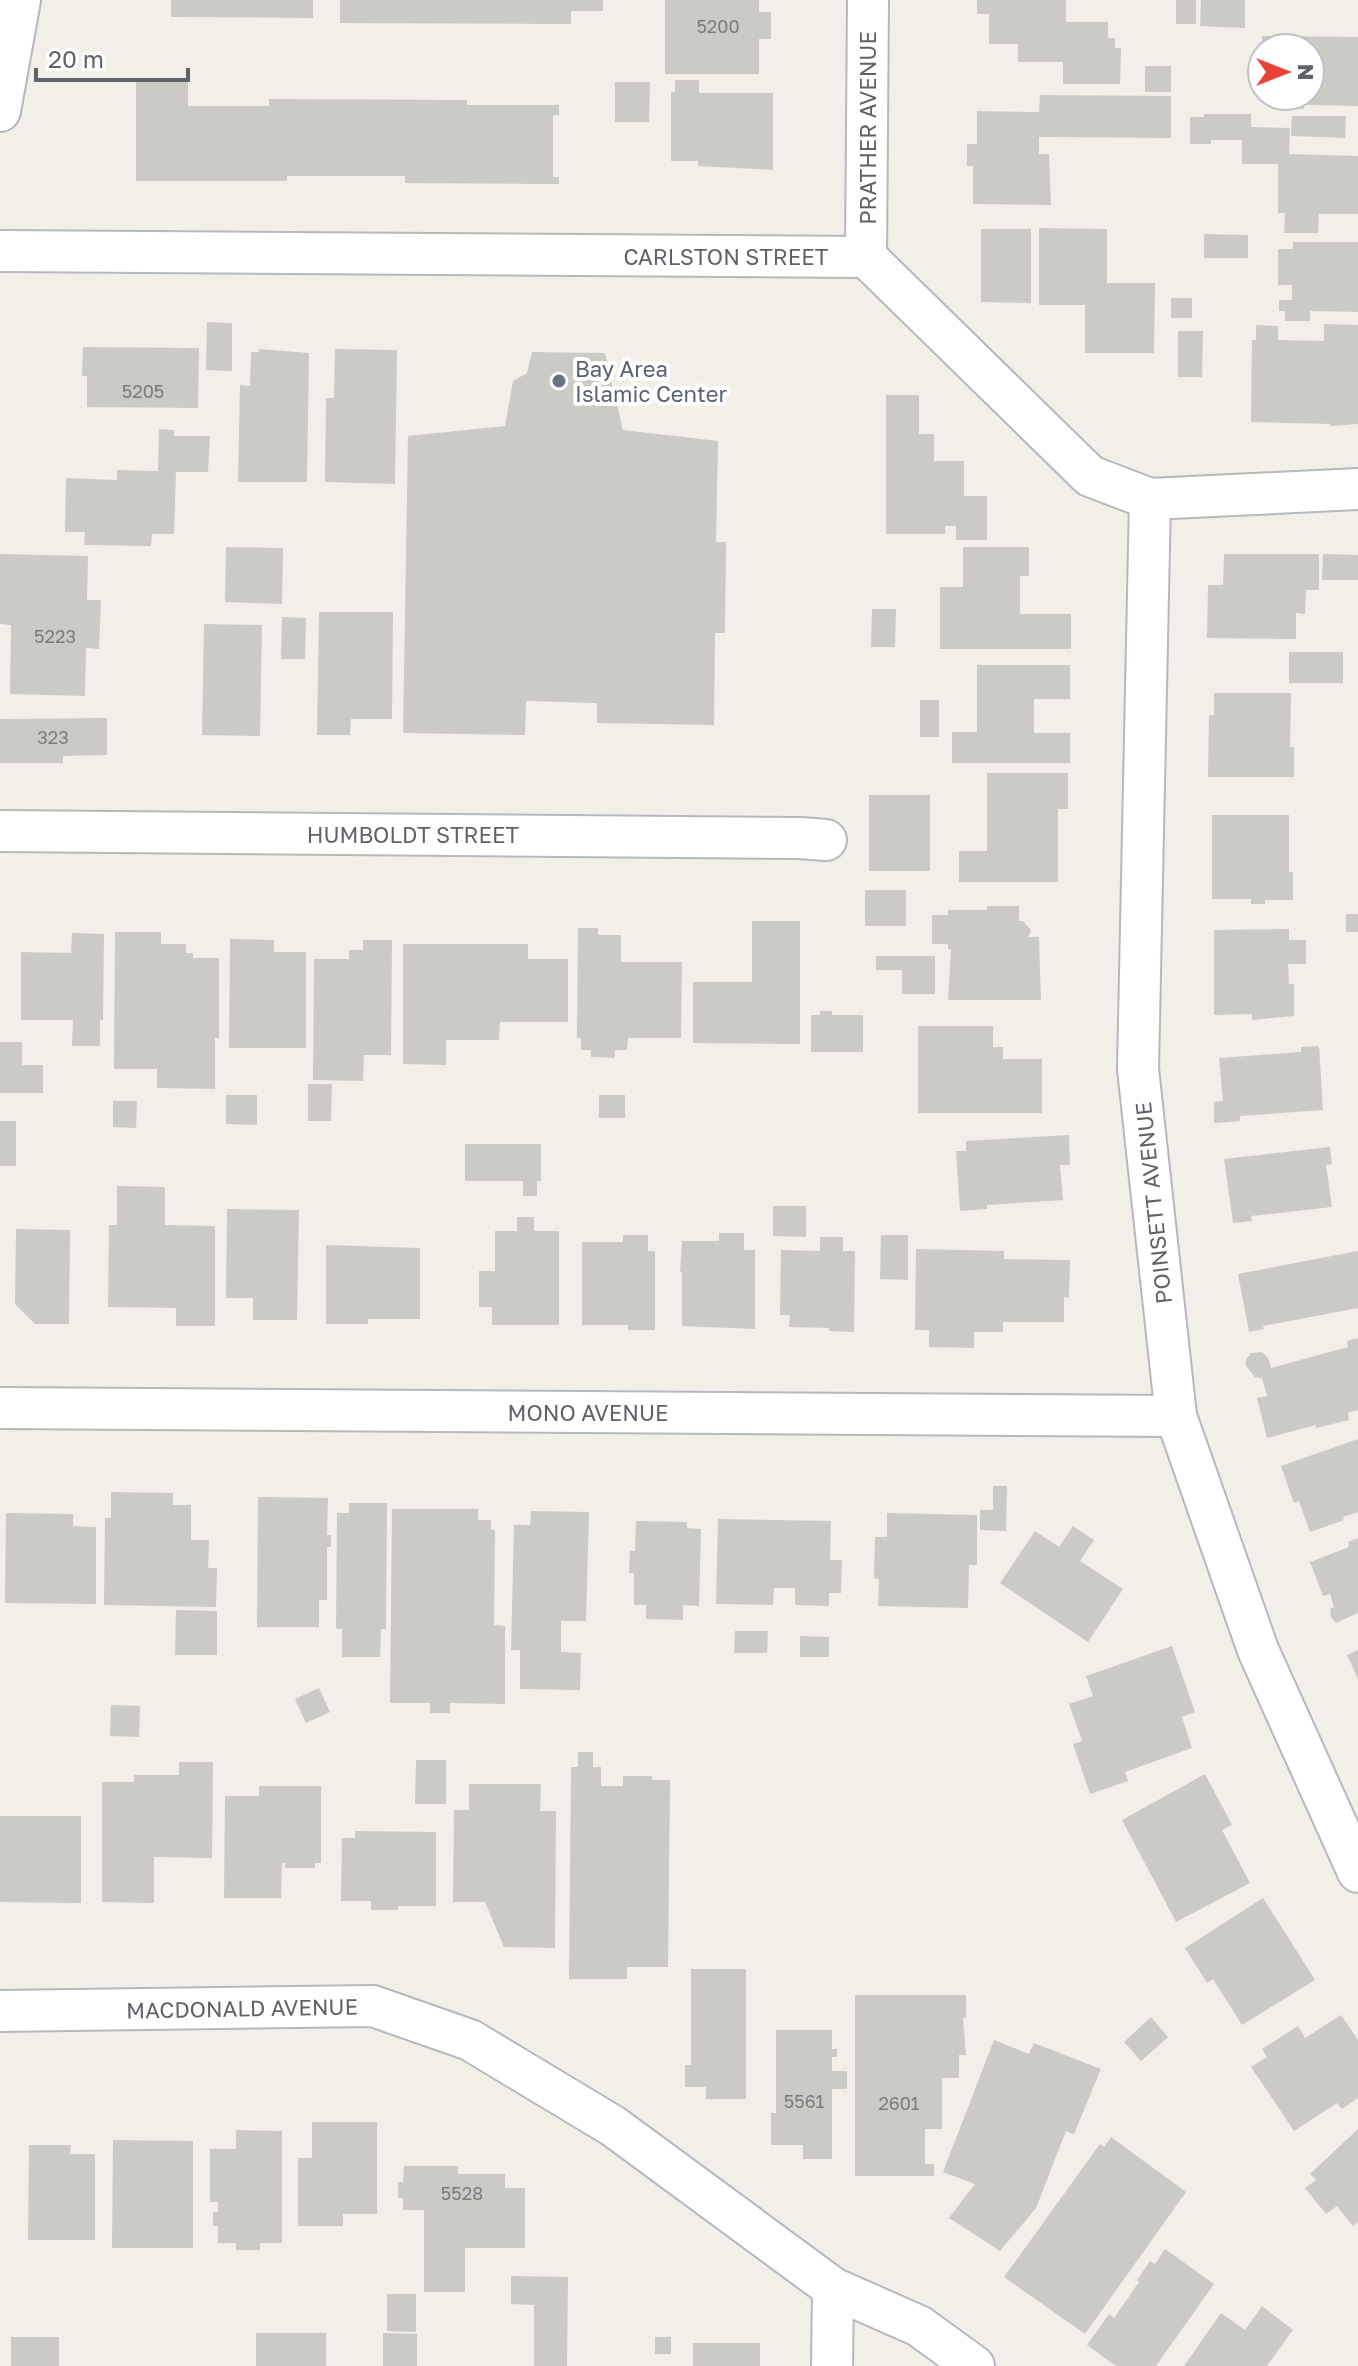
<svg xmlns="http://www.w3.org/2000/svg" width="1358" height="2366" font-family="'Golos Text',sans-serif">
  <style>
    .building { fill: #cccac5 }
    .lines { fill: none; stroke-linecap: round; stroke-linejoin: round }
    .street-casing { stroke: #b5b8bc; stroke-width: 44 }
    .street { stroke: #fff; stroke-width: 40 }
    .worship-dot { fill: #6b7280; stroke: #fff; stroke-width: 3 }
    .labels { text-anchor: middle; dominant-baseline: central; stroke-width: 8; stroke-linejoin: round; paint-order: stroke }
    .number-label { font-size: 18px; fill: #7a7d7f }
    .street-label { font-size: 22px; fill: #5f6368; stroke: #fff }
    .worship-label { font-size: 22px; fill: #5b616d; stroke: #fff; text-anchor: start }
  </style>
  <rect width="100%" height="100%" fill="#f1efe8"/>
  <path class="building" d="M171,0H313V18L171,17Z
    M340,0H603V11H571V24L340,23Z
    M665,0H759V12H771V39H759V74H665Z
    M977,0H1066V22H1108V38H1115V48H1121L1120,84H1063V62H1018V44H989V14H977Z
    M1176,0H1196V24H1176Z
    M1201,0H1245V28L1200,26Z
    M1262,36L1358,37V106L1304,105V109H1288V103H1262V96H1310V48H1262Z
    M1145,66H1171V92H1145Z
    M136,80H188V106H269V99L467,100V105H559V115H553V177H559V184L405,183V176H287V181H136Z
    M675,80H699V93H773V170L698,166V161H671V92H675Z
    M615,82H650L649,122H615Z
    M1040,95L1171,96V138L1039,137V154H1049L1051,205L973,204V166H967V144H977V111L1039,112Z
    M1204,114H1251V127L1290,128L1289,154L1358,156V214H1319L1318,233H1284L1285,213H1278V164H1242V140H1211V144H1190V117H1204Z
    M1292,116H1346L1345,138L1291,136Z
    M1039,228L1107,229V283H1155L1154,353H1085V305H1039Z
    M981,229H1031V303L981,302Z
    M1204,234L1248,235V258H1204Z
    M1293,242H1358V312L1310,311V321H1285V311H1279V300H1292V285H1278V249H1293Z
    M1171,298H1192V318H1171Z
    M207,322L232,323V371L206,370Z
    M1324,324L1358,325V424L1330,426V424L1251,422L1252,340H1256V325L1278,326V340L1324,341Z
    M1178,331H1203L1202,377H1178Z
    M83,347L199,348L198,408L87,407V376H82Z
    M259,349L309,353L307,482H238L240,385L250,386L251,352H259Z
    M335,349L397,350L395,484L325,482L326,398H334Z
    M532,352L605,353L623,430L718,441L716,542H726L725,633H715L714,725L597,723V703L526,701L525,735L403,733L408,436L505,426L513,381L527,373Z
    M886,395H919V434H934V461H964V496H987V540H956V526H945V534H886Z
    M159,429L174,430V436H210L208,472H176L174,534H152L151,546L84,545L85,532H65L66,478L117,480V470L158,471Z
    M226,547L283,548L282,604L225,602Z
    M963,547H1029V576H1020V614H1071V649H940V587H963Z
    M0,554L88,556L87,600H101L99,649L86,648L85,696L10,694L11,625L0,624Z
    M1224,554H1319V590H1306L1305,614L1296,613V639L1207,638L1208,585H1223Z
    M1323,554L1358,555V580H1322Z
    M872,609H896L895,647H871Z
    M319,612H393L392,719H351L350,735H317Z
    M282,617L306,618L305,659H281Z
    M204,624L262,625L260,736L202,735Z
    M1289,652H1343V683H1289Z
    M977,665H1070V699H1034V733H1070V763H952V732H977Z
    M1214,693H1291L1290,747H1294V777H1208L1209,715H1214Z
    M920,700H939V737H920Z
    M107,718V755L63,756V763H0V719Z
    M987,773H1068V809H1058V882H959V851H987Z
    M869,795H930V871H869Z
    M1212,815H1289V872H1293V900H1265V904H1251V899H1212Z
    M865,890H906V926H865Z
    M987,906H1019V921H1023L1031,930L1028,937H1039L1041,1000H948L951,949H948V944H932V915H948V910H987Z
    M1346,914H1358V932H1346Z
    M752,921H800V1044L693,1043V982H752Z
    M578,928H598V935H621V962H682L681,1038H628L627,1050H615V1058L591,1057V1050H581V1038H577Z
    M1289,929V940H1306V964H1288L1289,984H1294V1016L1252,1020V1014L1214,1015V930Z
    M115,932H161V944H186V953H193V958H219V1038H215V1089L157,1088V1069H114Z
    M72,933L104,934L103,1020H100V1046H72L73,1020H21V952L71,953Z
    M230,939L274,940V952H306V1048H229Z
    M363,940H392L391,1055H364L363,1081L313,1080L314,959H349V950H363Z
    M403,944H528V959H568V1022H500L499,1040H446V1065L403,1064Z
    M876,956H935V994H902V970H876Z
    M820,1011H832V1015H863V1052H811V1015H820Z
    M918,1026H993V1047H1003V1059H1042V1113H918Z
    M0,1042H22V1065H43V1093H0Z
    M1319,1046L1323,1110L1240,1116V1121L1214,1123V1102L1223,1101L1219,1058L1301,1052V1047Z
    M308,1084H332L331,1121H308Z
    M226,1095H257V1125L226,1124Z
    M599,1095H625V1118H599Z
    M113,1101H137L136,1128L113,1127Z
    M0,1121H16V1166H0Z
    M1069,1135L1070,1165H1060L1063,1200L987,1205V1209L960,1211L956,1151H966V1141Z
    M465,1144H541V1181H537V1196H523V1181H465Z
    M1330,1147L1332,1164L1326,1165L1332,1207L1251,1216L1252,1221L1233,1223L1224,1159Z
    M117,1186L165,1187V1225L215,1226V1326H176V1308L108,1307L109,1225H117Z
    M773,1206H806V1237L773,1236Z
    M227,1209L299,1210L297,1320H253V1298H226Z
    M517,1217H534V1231H559V1325H492V1307H479V1271H495V1231H517Z
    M16,1229L70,1230L69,1324H35L15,1304Z
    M719,1233H744V1250H755V1329L682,1326V1272H680L682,1241H719Z
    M623,1235H648V1251H655V1330H628V1325H582V1242H623Z
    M881,1235H908V1280L880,1279Z
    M820,1237H843V1251H855L854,1332L829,1331V1328L789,1327L790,1315H780L781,1250L820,1251Z
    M326,1245L420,1248V1319H368V1324H326Z
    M916,1249L1004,1251V1259L1070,1260L1069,1298L1064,1297V1322H1003V1332H974V1348L929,1347V1330H915Z
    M1358,1251V1308L1263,1326L1264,1329L1249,1332L1238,1274Z
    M1358,1338V1410L1348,1413L1349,1420L1316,1428V1425L1267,1438L1257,1398L1267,1396L1262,1378L1255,1377L1246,1366V1359L1251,1353L1262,1352L1268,1358L1271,1368L1348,1347L1347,1341Z
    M1358,1439V1512L1343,1517L1344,1520L1310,1532L1299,1501L1294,1503L1281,1466Z
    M993,1486H1007L1006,1531L980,1530V1510H993Z
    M111,1492L173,1493V1505H191V1540H209L208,1568H217L216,1607L104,1605L105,1518H111Z
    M258,1497L328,1498L327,1535H331V1547H327V1600H319V1627H257Z
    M349,1503H387L386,1629H381L380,1657H342V1629H336L337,1513H349Z
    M392,1509H478V1520H491V1529L495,1530L494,1625L505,1626V1704L450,1703V1713H430V1703H390Z
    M531,1511L589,1512L586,1621H561V1652L581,1653L580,1690L520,1689V1650H511L514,1525H530Z
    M6,1513L73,1514V1526L96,1527V1604L5,1603Z
    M887,1513L977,1515V1565H969L968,1608L878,1606L879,1579L874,1578L875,1537H887Z
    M718,1519L831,1521L830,1560H842L841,1593H829V1606L795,1605V1588H774L773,1605L716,1604Z
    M636,1521L687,1522V1528L701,1529L699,1606L683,1605V1620L646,1619V1605H634V1573H629L630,1551H635Z
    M1073,1526L1094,1540L1080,1561L1123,1589L1088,1642L1000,1583L1035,1531L1059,1547Z
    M1358,1538V1613L1336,1623L1331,1617L1330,1609L1334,1607L1330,1594L1323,1596L1310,1562L1349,1547L1348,1542Z
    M176,1610L217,1611V1655H175Z
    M735,1631H768L767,1653H734Z
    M800,1636L829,1637V1657H800Z
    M1172,1646L1195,1712L1182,1717L1192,1748L1125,1772L1128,1781L1090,1794L1073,1744L1082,1741L1069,1704L1093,1696L1086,1676Z
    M1358,1650V1679L1347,1655Z
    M319,1688L330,1712L306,1723L295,1699Z
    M111,1705L140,1706L139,1737L110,1736Z
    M578,1752H593V1767H601V1786H623V1776H652V1780H670L668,1967H627V1979H569L571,1767H578Z
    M416,1760H446V1804H415Z
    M179,1762H213L212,1858L154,1857V1903L102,1902V1782H134V1775H179Z
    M1205,1774L1232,1825L1222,1830L1250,1883L1176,1922L1122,1820Z
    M469,1784H541L540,1811H556L555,1948L504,1947L485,1902H453L454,1810H469Z
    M259,1786H321V1863H315V1868H285V1863H282L281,1898H224L225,1796H259Z
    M0,1816H81V1903L0,1902Z
    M355,1831L436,1832V1906H398V1910H371V1901H341L342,1838H355Z
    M1263,1898L1315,1980L1242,2025L1213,1979L1207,1983L1185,1948Z
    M691,1969H746V2099H706V2087H685V2065H691Z
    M855,1995H966V2018H963L966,2055H959V2078H942V2129H925V2164H934V2176H855Z
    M1341,2015L1358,2040V2098L1342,2109L1337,2103L1294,2131L1251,2067L1267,2057L1262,2049L1298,2026L1305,2038Z
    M1151,2017L1168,2037L1141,2061L1124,2042Z
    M776,2030H832V2049H837V2057H832V2071H847V2089H832V2159H803V2145H771V2113H776Z
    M994,2040L1029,2054L1034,2043L1101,2069L1074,2134L1066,2131L1036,2208L1000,2251L949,2218L975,2184L943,2172Z
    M312,2122H377V2214H343V2226H298V2158H312Z
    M1358,2129V2222L1353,2226L1337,2206L1326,2214L1305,2188L1316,2180L1310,2174Z
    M236,2130L282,2131V2243H260V2250H236V2243H218V2226H213V2212H218V2202H210V2149H236Z
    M1111,2137L1186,2192L1085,2334L1004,2277L1100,2144L1104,2147Z
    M113,2140L193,2141V2248H112Z
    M29,2145H71L70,2154H95V2240H28Z
    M404,2166H458V2174H505V2188H525V2248H465V2292H424V2210H403V2198H398V2182H403Z
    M1165,2249L1214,2284L1156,2366H1116L1087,2345L1109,2314L1114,2318L1139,2282L1137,2280L1150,2261L1155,2264Z
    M511,2276L568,2277L567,2366H534V2305L511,2304Z
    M387,2294H416V2332L387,2331Z
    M1262,2306L1293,2330L1267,2366H1184L1221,2313L1245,2330Z
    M256,2333H326V2366H256Z
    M383,2333L417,2334V2366H383Z
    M11,2337H59V2366H11Z
    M655,2337H671V2354H655Z
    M693,2343H760V2366H693Z"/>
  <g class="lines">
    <g class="street-casing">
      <path id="street" d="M0,111L20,0
        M0,251L866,257L1090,476L1150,499L1358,489
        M866,257L868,0
        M1150,499L1138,1069L1176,1416L1258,1650L1358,1872
        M0,831L800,838L826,840
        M0,1408L1176,1416
        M0,2011L373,2006L470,2040L613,2126L833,2288L919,2326L974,2366
        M832,2366L833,2288"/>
    </g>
    <use href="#street" class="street"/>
  </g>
  <circle class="worship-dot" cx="559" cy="381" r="8"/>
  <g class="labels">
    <g class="number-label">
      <text x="718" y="26">5200</text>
      <text x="143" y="391">5205</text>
      <text x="55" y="636">5223</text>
      <text x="53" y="737">323</text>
      <text x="804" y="2101">5561</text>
      <text x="899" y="2103">2601</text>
      <text x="462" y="2193">5528</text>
    </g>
    <g class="street-label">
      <text transform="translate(867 128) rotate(-90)">PRATHER AVENUE</text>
      <text x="726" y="256">CARLSTON STREET</text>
      <text x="413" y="834">HUMBOLDT STREET</text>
      <text transform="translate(1153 1203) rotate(-96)">POINSETT AVENUE</text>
      <text x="588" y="1412">MONO AVENUE</text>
      <text transform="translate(242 2008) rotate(-1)">MACDONALD AVENUE</text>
    </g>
    <g class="worship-label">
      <text x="575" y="368">Bay Area<tspan x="575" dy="25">Islamic Center</tspan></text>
    </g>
  </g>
  <g transform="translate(1286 72) rotate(90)"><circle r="38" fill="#ffffff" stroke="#bfc1c3" stroke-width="2"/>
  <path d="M0-6L14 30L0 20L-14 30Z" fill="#ea4335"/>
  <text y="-12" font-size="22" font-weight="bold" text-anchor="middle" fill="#5f6368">N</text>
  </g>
  <path d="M36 68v12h152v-12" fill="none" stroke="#5f6368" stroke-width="4"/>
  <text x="48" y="68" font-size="24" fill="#5f6368" stroke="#ffffff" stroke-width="6" paint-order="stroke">20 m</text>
</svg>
